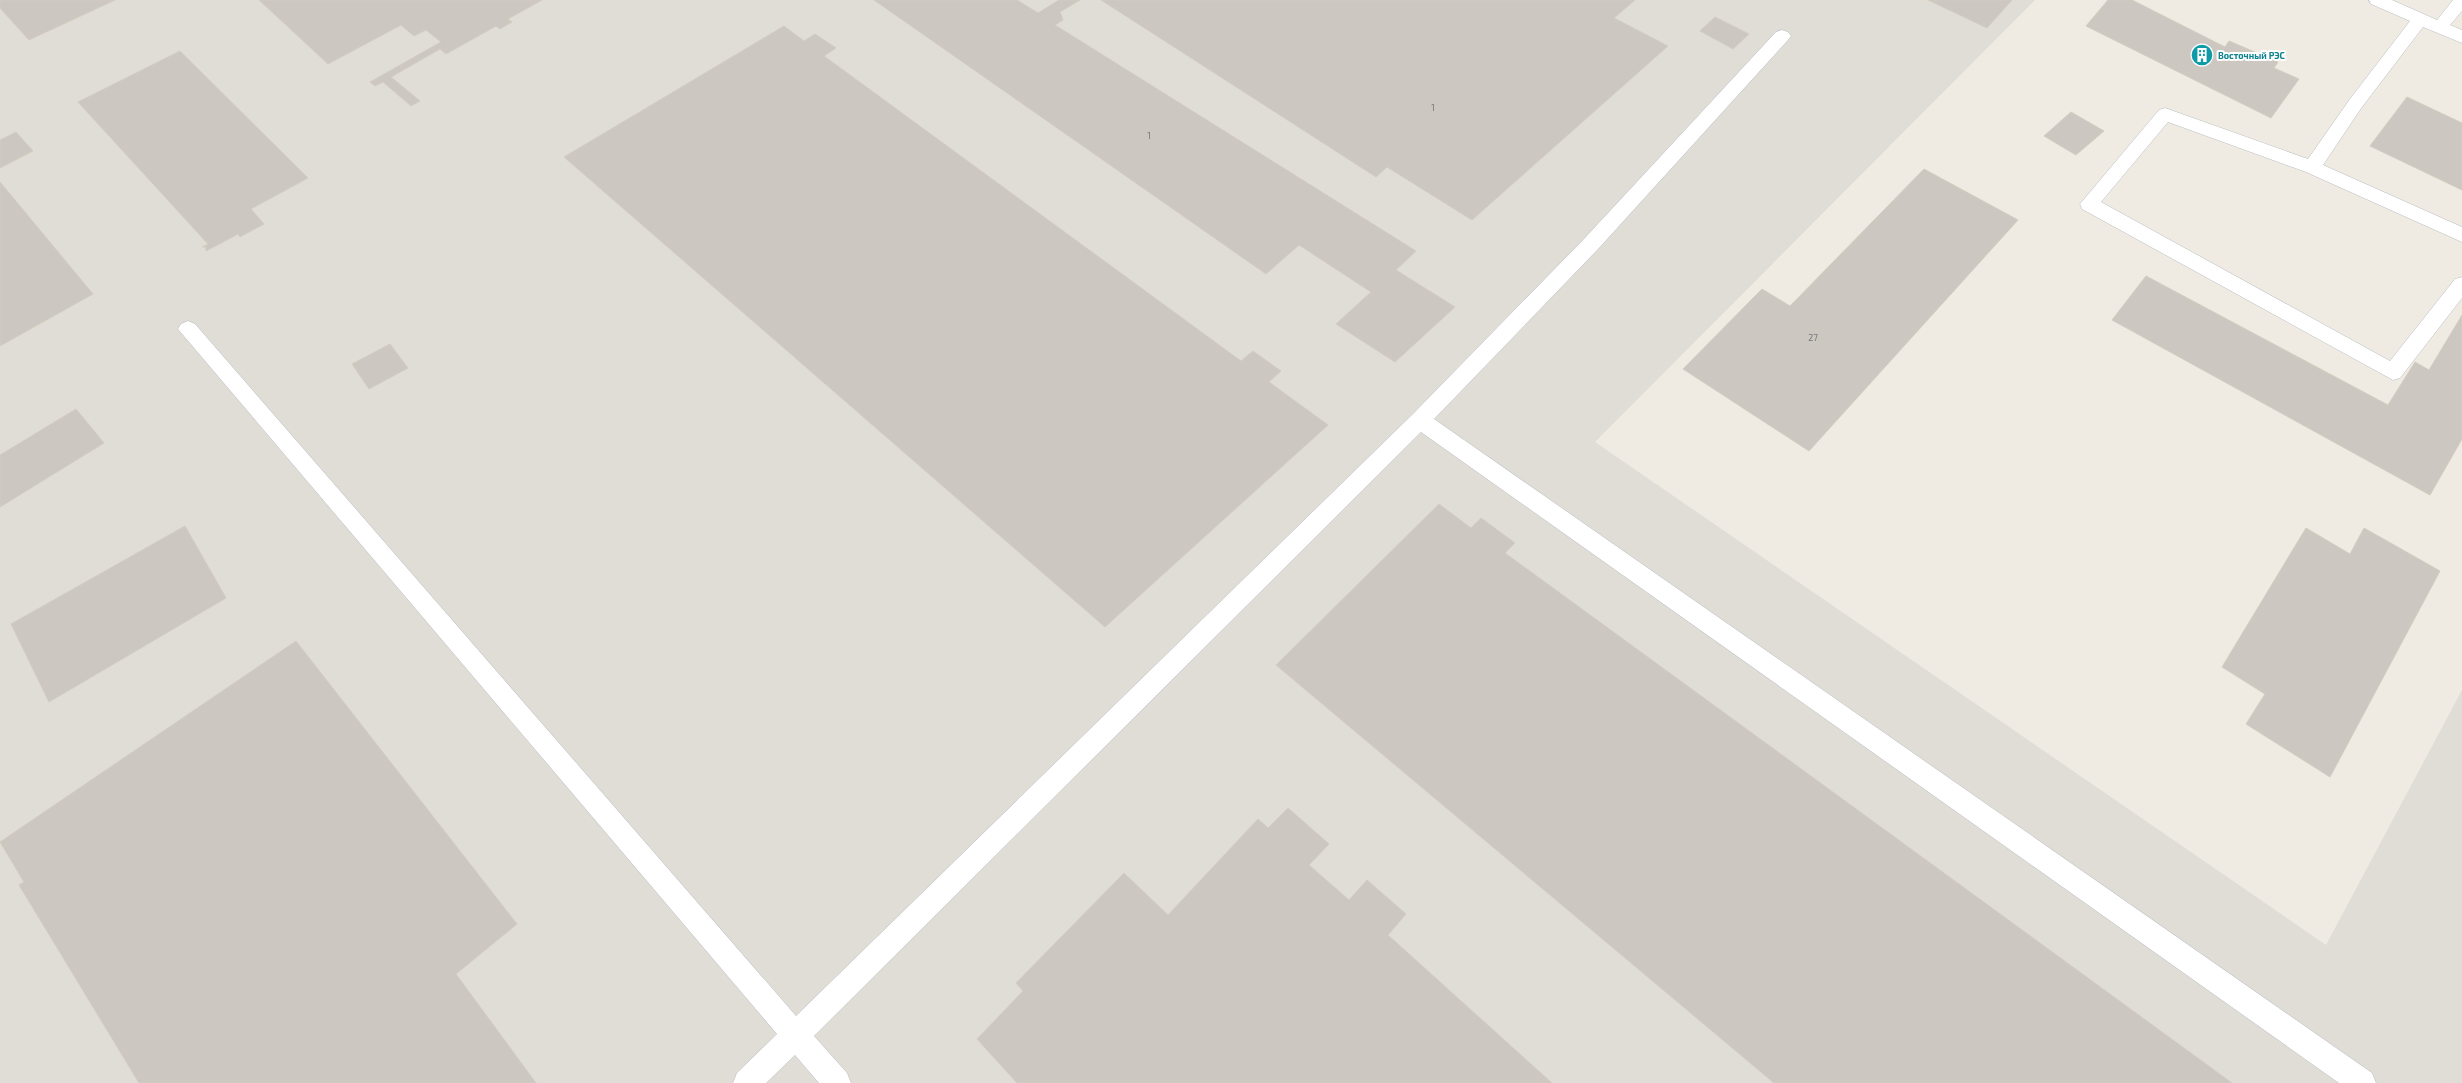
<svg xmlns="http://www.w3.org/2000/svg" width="2462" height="1083" font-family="'Exo 2',sans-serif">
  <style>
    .industrial { fill: #dfddd6 }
    .building { fill: #ccc7c1; stroke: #d4ccbf }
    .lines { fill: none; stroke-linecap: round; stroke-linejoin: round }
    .minor-casing { stroke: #b7bbc0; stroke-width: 1 }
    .minor { fill: #fff; fill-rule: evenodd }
    .labels { text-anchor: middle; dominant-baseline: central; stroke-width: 4; stroke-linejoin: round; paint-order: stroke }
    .far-culture-label { font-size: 9px; font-weight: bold; fill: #0d838f; stroke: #fff; text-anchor: start }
    .number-label { font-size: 9px; fill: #76797b }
  </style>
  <rect width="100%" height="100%" fill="#efebe2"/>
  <path class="industrial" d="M0,0H2035L1595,442L2326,945L2462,690V1083H0Z"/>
  <path class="building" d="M0,0H115L29,40L0,8Z
    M259,0H542L508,19L512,22L500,29L496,26L446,54L440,49L391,77L420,101L411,106L383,82L375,86L370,82L441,42L426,30L414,36L401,25L328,64Z
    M874,0H1017L1038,13L1059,0H1080L1060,12L1063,20L1055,25L1416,251L1396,270L1455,307L1395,362L1336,324L1371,292L1299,245L1266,274Z
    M1101,0H1635L1614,18L1668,46L1472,220L1387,167L1376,177Z
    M1928,0H2012L1987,28Z
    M2108,0H2132L2225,47L2229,41L2278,62L2274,68L2299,79L2271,118L2086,26Z
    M1715,17L1749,34L1733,49L1700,31Z
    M784,26L804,41L815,34L836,48L824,56L1241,361L1253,351L1281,371L1269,382L1328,425L1105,627L564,157Z
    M180,51L308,178L251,209L264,224L240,237L238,234L206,251V247H202L208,244L78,102Z
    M2407,97L2462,123V190L2370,146Z
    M2071,112L2104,131L2076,155L2044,136Z
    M16,132L33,151L0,168V140Z
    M1924,169L2018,220L1809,451L1683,369L1762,289L1790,306Z
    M0,182L93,294L0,346Z
    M2146,276L2388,405L2415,362L2429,370L2462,315V439L2430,495L2112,320Z
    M390,344L408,368L369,389L352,364Z
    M76,409L104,443L0,507V455Z
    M1439,504L1471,528L1481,518L1515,543L1505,553L2232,1083H1774L1276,665Z
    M185,526L226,598L49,702L11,624Z
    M2306,528L2350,554L2364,528L2440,571L2330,777L2246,724L2265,694L2222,667Z
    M296,641L517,924L456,974L536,1083H139L19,885L24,882L0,842Z
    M1288,808L1329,844L1309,865L1349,900L1367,880L1406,914L1388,935L1552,1083H1017L977,1039L1023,991L1016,983L1124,873L1168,915L1258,819L1268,828Z"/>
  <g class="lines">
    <g class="minor-casing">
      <path id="minor" d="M2369,0H2392L2437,20L2453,0H2462V11L2450,25L2462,30V43L2423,27L2362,107L2323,165L2462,227V242L2306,172L2168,122L2101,202L2390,361L2455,279L2462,277V298L2400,378L2393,380L2082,209L2080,204L2159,110L2165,108L2308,159L2350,99L2410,21L2371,4Z
        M1782,30L1788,32L1791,36L1788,40L1598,249L1434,419L2372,1073L2376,1083H2339L1421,432L814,1036L847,1073L851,1083H819L795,1055L766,1083H733L737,1073L777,1034L178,329L181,324L188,321L195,324L796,1016L1413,414L1584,239L1776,32Z"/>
    </g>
    <use href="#minor" class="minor"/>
  </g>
  <defs>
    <g id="building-disc" transform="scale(1.15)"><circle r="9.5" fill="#0f9aa8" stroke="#fff"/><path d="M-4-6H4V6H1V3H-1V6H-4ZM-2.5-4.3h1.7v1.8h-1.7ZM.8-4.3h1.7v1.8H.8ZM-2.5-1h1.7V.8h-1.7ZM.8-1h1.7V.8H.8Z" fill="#fff"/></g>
  </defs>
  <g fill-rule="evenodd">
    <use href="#building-disc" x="2202" y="55"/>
  </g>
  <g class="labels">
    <g class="far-culture-label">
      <text x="2218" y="55">Восточный РЭС</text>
    </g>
    <g class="number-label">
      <text x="1433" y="107">1</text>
      <text x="1149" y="135">1</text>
      <text x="1813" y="337">27</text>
    </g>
  </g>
</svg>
